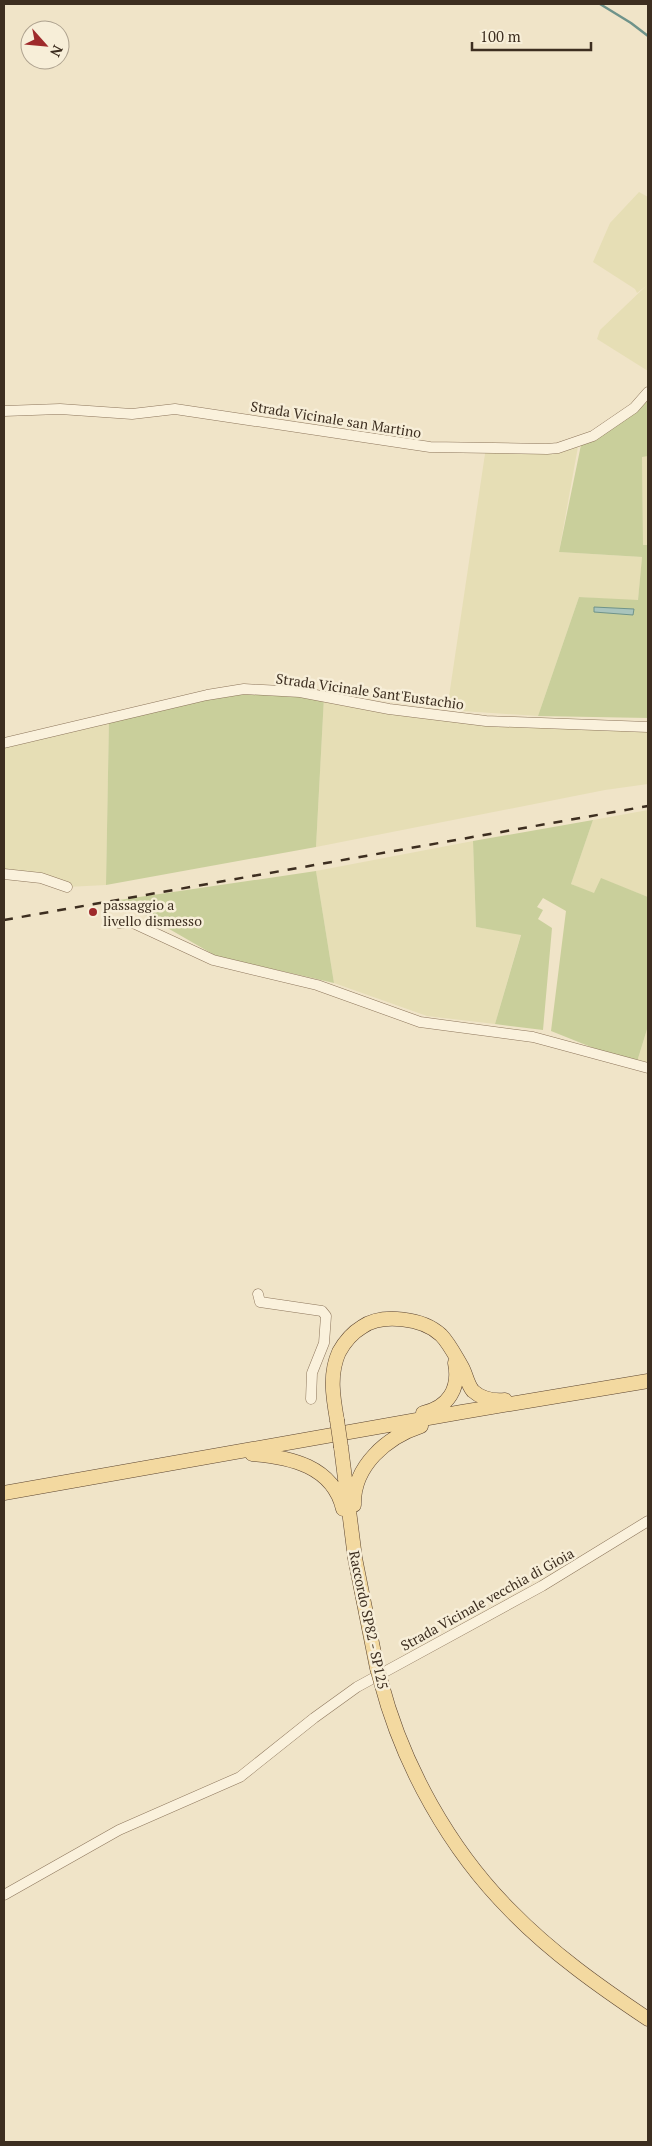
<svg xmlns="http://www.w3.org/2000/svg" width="652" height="2146" font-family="'PT Serif',serif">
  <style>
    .farmland { fill: #e6deb5 }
    .green { fill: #c9cf9b }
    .water { fill: #a9c4bc; stroke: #6f938a }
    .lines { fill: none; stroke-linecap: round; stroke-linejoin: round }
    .stream { stroke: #6f938a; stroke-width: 2.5 }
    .minor-casing { stroke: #8d765c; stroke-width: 11 }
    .major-casing { stroke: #5b4430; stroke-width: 15 }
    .minor { stroke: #faf1dc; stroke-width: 10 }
    .major { stroke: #f3d9a0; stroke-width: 14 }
    .rail { stroke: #3d2e20; stroke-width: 2.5; stroke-dasharray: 9 9; stroke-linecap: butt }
    .major-bridge-casing { stroke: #5b4430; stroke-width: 15; stroke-linecap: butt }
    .major-bridge { stroke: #f3d9a0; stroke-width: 14 }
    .poi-dot { fill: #9e2a2b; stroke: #f7eed8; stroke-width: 2 }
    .labels { text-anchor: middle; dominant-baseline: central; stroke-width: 5; stroke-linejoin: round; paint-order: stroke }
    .street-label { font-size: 14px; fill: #3d2e20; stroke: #f7eed8 }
    .poi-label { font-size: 14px; fill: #3d2e20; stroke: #f7eed8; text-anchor: start }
  </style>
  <rect width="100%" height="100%" fill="#f0e4c8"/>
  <path class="farmland" d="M639,192L648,197V371L597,339L600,330L646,286L637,293L635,289L593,262L610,223Z
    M579,441L559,552L642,557L638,601L579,597L538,716L447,710L486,447L528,450Z
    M642,456H648V545H643Z
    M324,697L449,718L648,727V784L605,790L316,847Z
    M109,718L106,885L67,887L4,875V743Z
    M648,810V897L602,879L594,894L571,884L593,820Z
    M473,841L476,927L521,934L495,1024L427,1016L334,983L316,871Z
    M648,1026V1068L636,1065Z"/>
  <path class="green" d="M648,397V456L642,457L643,545H648V718L538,716L579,597L638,600L642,557L559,552L582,440Z
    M255,689L324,697L316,847L106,885L109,718Z
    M593,820L571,884L594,893L601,878L648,897V1026L636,1065L551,1031L566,911L543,898L537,907L543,910L538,919L552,928L543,1030L495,1024L521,935L476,927L473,841Z
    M316,871L334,983L216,956L119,900Z"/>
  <path class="water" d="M594,607L634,609L633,615L594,612Z"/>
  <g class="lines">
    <path class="stream" d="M600,4L631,23L648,36"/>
    <g class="minor-casing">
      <path id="minor" d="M4,411L60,409L132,414L175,409L430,447L547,449L558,448L593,436L634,408L648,392
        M4,743L207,695L244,689L300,692L389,709L486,721L648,727
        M4,874L41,878L67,887
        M119,923L131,922L213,960L317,985L420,1022L533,1037L648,1068
        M258,1294L260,1302L322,1311L326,1316L324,1343L312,1373L311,1399
        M4,1895L119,1830L240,1777L314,1718L357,1687L542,1586L648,1521"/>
    </g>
    <g class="major-casing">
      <path id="major" d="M423,1413C449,1407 460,1388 455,1363
        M337,1420C333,1397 329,1374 339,1352C344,1343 352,1333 362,1327C382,1313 423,1318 441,1335C449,1343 456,1357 462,1367C466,1374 467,1384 473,1391C482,1399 494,1401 505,1400
        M341,1447L355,1558L377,1668
        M252,1454C290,1457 333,1466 343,1509
        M4,1493L462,1412L648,1381
        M354,1505C353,1466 387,1437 421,1426
        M381,1682C403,1766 450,1850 511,1911C552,1953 600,1987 648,2019"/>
    </g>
    <use href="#minor" class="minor"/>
    <use href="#major" class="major"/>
    <path class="rail" d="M4,920L648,806"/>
    <g class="major-bridge-casing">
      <path id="major-bridge" d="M337,1420L341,1447
        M377,1668L381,1682"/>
    </g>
    <use href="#major-bridge" class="major-bridge"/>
  </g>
  <circle class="poi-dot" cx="93" cy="912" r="5"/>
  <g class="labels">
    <g class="street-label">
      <text transform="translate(336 419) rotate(9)">Strada Vicinale san Martino</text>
      <text transform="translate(370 691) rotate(8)">Strada Vicinale Sant'Eustachio</text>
      <text transform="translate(487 1599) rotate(-29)">Strada Vicinale vecchia di Gioia</text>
      <text transform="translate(369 1620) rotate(78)">Raccordo SP82 - SP125</text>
    </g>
    <g class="poi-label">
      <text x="103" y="904">passaggio a<tspan x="103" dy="16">livello dismesso</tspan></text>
    </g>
  </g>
  <rect width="652" height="2146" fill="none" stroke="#3d2e20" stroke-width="10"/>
  <g transform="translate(45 45) rotate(117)"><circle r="24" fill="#f7eed8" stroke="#ada18e"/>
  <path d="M0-4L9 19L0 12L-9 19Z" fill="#9e2a2b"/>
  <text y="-8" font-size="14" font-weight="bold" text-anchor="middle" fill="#3d2e20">N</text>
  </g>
  <path d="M472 42v8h119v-8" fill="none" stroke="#3d2e20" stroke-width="2.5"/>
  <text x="480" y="42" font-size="15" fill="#3d2e20" stroke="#f7eed8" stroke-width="4" paint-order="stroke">100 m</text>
</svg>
